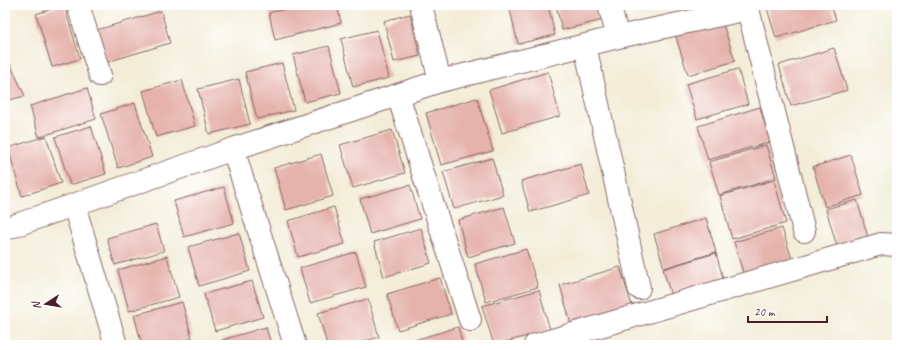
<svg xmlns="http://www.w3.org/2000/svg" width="902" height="350" font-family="Caveat,sans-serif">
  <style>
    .building { fill: #e6b2ac }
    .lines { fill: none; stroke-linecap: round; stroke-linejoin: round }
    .minor-casing { stroke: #856767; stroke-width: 24 }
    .minor { stroke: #fff; stroke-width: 22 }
  </style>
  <rect width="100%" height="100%" fill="#fff"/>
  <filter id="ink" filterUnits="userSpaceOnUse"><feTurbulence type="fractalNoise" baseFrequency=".025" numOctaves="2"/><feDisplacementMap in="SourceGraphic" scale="8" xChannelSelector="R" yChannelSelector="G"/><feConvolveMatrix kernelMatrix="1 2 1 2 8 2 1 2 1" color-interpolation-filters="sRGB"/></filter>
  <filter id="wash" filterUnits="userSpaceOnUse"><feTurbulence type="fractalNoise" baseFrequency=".012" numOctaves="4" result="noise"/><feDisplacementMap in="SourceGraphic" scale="16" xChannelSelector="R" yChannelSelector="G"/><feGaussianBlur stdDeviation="0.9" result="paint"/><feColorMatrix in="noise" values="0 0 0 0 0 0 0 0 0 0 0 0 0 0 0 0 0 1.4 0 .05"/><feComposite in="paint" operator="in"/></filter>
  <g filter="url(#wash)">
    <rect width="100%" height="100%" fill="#f3ecd6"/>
    <g id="blocks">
      <path class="building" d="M64,5L80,59L52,67L36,14Z
        M300,5H337L341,23L275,40L269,13Z
        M509,5H548L555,35L518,44Z
        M556,5H600L603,20L562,30Z
        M766,5H831L836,20L776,38Z
        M161,11L170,43L107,62L97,30Z
        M410,14L420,56L394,62L384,21Z
        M722,21L735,61L688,75L675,34Z
        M377,30L389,78L353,87L341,39Z
        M329,46L341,93L305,102L293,55Z
        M834,48L847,90L791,106L779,65Z
        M5,53L25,96L5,101Z
        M282,63L294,110L257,119L245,72Z
        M738,69L748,104L697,119L686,84Z
        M548,72L560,116L502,133L489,90Z
        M239,79L250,124L209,134L198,89Z
        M182,80L195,126L156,137L143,91Z
        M87,88L96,119L39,137L30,106Z
        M477,98L493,151L441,165L426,113Z
        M135,103L152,157L118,168L101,114Z
        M760,107L770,142L708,160L698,126Z
        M91,126L106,174L70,185L55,137Z
        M392,130L405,173L353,188L340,145Z
        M46,136L61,183L22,196L8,148Z
        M766,145L776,178L719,195L709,162Z
        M321,154L333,196L286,210L274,168Z
        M851,155L863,195L825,207L813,167Z
        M492,158L503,195L454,209L443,172Z
        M581,164L589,195L530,212L521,181Z
        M774,180L786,223L732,239L720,196Z
        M410,185L420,219L370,234L360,199Z
        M224,187L234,223L184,237L174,201Z
        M857,200L870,244L839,253L826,209Z
        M334,207L345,244L298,257L288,221Z
        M504,207L515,243L468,257L458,220Z
        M706,218L716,252L664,268L654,234Z
        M156,224L164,251L115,265L107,238Z
        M421,228L431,263L384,277L374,242Z
        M782,228L794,265L745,279L734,242Z
        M239,233L250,271L199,286L188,247Z
        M526,249L538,287L486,302L475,264Z
        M356,252L366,287L310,303L300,268Z
        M716,253L725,286L673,302L663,269Z
        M167,256L179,297L129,311L118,270Z
        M620,267L632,306L571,324L560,285Z
        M440,278L451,314L398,330L387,294Z
        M252,281L263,317L215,331L204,294Z
        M539,290L550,330L494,345L482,306Z
        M368,299L379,337L351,345H327L318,313Z
        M182,302L192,338L166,345H142L134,315Z
        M266,327L271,345H223L222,340Z
        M458,327L463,345H398Z"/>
    </g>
  </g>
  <g filter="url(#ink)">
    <use href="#blocks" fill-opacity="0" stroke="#856767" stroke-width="1"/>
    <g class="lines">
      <g class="minor-casing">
        <path id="minor" d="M78,5L100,75
          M421,5L440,81
          M609,5L618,37
          M585,46L639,288
          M398,95L470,320
          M74,205L116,345
          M5,229L233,149
          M295,345L233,149L440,81L618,37L748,9L804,231
          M535,345L881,244L897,245"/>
      </g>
      <use href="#minor" class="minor"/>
    </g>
  </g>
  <rect width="902" height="350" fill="none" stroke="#fff" stroke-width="20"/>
  <g transform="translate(46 304) rotate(258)" stroke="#ffffff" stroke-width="3" paint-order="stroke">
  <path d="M0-3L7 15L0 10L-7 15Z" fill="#4a1f2b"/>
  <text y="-6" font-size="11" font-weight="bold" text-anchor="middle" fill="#4a1f2b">N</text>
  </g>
  <path d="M748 316v6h79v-6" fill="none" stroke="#4a1f2b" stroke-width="2"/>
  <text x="754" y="316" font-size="12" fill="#4a1f2b" stroke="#ffffff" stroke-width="3" paint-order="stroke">20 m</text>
</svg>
